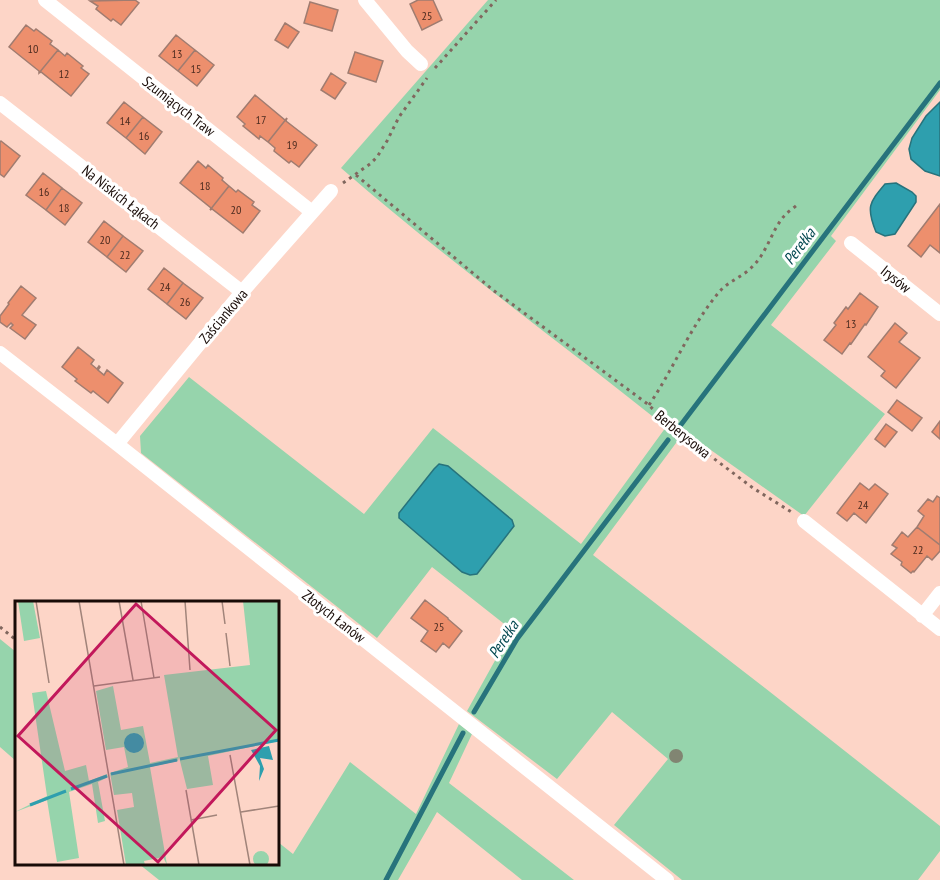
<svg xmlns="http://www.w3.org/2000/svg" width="940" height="880" font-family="'PT Sans Narrow',sans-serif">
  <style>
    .green { fill: #96d4ac }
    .water { fill: #2e9fae; stroke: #27737c; stroke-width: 1.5 }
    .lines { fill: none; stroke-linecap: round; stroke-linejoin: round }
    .stream { stroke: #27737c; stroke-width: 5 }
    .building { fill: #ed8f6d; stroke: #a07c70; stroke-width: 1.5 }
    .path { stroke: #80675e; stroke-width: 3; stroke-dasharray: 3 4.5; stroke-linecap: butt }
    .street { stroke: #fff; stroke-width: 14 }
    .tree { fill: #818572 }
    .labels { text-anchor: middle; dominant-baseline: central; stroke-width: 6; stroke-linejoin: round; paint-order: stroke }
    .number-label { font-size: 12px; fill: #4d2c20 }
    .street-label { font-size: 15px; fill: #180b07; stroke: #fff }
    .water-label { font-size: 16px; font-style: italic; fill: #044850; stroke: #fff }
    .inset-river { fill: none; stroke: #2e9fae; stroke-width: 3 }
    .inset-road { fill: none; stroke: #a1847a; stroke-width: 1.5 }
    .view { fill: #c2185b; fill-opacity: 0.15; stroke: #c2185b; stroke-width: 3 }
    .inset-edge { fill: none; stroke: #180b07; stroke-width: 3 }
  </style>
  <rect width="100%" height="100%" fill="#fdd5c7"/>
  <path class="green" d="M488,0H940V90L831,236L836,241L771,325L885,414L804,516L670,421L666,427L679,439L593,555L765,688L940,826V851L918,880H682L614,825L668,759L612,712L557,779L467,711L512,630L432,567L377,638L141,453L140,436L189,377L364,514L433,428L581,544L666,427C558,340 445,259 341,168Z
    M0,639L16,652V761L0,747Z
    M459,724L472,734L449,783L574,880H522L437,812L398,880H159L139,864H278V842L293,854L350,762L416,814Z"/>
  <path class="water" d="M940,102V176L925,171L911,159L909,149L912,138L926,116Z
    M896,183L912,192L916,196V202L895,234L885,236L876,232C866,207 869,203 885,184Z
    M439,464L448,466L512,520L514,526L477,574L470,575L462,572L399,518V513L434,469Z"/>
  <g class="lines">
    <path class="stream" d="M680,426L940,83
      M474,712L517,639L668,440
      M386,880L463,733"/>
  </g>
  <path class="building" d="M135,0L139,3L121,25L113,19L111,21L96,9L98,6L90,1Z
    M418,0H433L442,20L422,30L410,4Z
    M310,2L338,10L332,31L304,23Z
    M285,23L299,32L288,48L275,40Z
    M26,25L34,31L36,29L52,41L50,44L58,50L39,73V71L9,47Z
    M176,35L195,50L178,71L159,56Z
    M58,50L65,56L67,53L83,66L81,68L89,74L71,96L41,72L39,73Z
    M195,50L214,65L197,86L178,71Z
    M355,52L383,61L376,82L348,73Z
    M331,73L346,83L335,99L321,90Z
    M255,95L285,120L287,118L268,142L260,136L259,139L243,126L245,124L237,117Z
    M124,102L143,117L126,138L107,123Z
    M143,117L162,132L145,154L126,138Z
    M287,118L286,121L317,145L299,167L291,161L289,163L274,151L275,148L268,142Z
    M1,141L20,156L4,177L0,174V142Z
    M198,161L206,168L208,165L223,178L222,180L229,186L210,210L211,208L180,183Z
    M43,173L62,188L46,210L26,195Z
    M229,186L236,192L238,190L254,202L252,205L260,211L243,233L212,209L210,210Z
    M62,188L82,203L65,225L46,210Z
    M940,204V253L930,245L921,257L908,246Z
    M104,221L123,236L107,257L88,242Z
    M123,236L143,251L126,272L107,257Z
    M164,268L183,283L167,304L148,289Z
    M183,283L203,298L186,319L167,304Z
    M21,286L36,298L22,315L36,325L25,339L10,328L13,325L11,323L7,327L0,322V316L9,304L8,303Z
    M860,293L878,307L866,325L865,324L851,344L850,343L842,354L824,340L836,325L834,323L846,307L848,309Z
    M895,323L907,333L899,342L920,358L896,388L881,376L885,371L868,357Z
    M78,347L94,360L91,364L97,369L99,366L100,367L98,370L104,375L107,370L123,383L108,403L93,391L91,393L75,381L77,379L62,367Z
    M897,400L922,418L912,431L888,412Z
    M940,421V439L932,432Z
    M886,424L897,432L885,447L875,439Z
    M860,483L869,490L875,484L888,494L866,523L854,513L847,521L837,513Z
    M937,496L940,498V545L917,527L924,516L918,511L928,499L933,502Z
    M917,527L940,545V551L932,560L927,556L914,572L913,571L911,573L901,565L902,562L891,554L897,548L892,545L902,532L908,537Z
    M425,600L448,618V619L462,631L449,648L443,643L436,652L421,641L428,631L411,618Z"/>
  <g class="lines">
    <path class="path" d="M435,68L496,0
      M356,175L493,290L649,405L664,421L753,488L793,513
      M343,183L370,164L377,157L387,141L399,117L427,78
      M649,405C674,368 691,325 720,291C729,281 744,276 753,266C768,251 772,229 785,215C789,211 795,207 799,203
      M0,627L16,640"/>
    <path class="street" d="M45,0L312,212
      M365,0L407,51L421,64
      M0,103L242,292
      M851,243L940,314
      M0,353L117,444L667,880
      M117,444L242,292L331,191
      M804,521L940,629
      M922,616L940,593"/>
  </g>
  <circle class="tree" cx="676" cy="756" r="7"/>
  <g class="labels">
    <g class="number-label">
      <text x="427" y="15">25</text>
      <text x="33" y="48">10</text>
      <text x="177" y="53">13</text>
      <text x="196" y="68">15</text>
      <text x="64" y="73">12</text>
      <text x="261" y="119">17</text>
      <text x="125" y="120">14</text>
      <text x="144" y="135">16</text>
      <text x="292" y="144">19</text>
      <text x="205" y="185">18</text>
      <text x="44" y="191">16</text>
      <text x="64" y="207">18</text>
      <text x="236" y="209">20</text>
      <text x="105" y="239">20</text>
      <text x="125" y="254">22</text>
      <text x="165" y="286">24</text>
      <text x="185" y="301">26</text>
      <text x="851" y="323">13</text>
      <text x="863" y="504">24</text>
      <text x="918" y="549">22</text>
      <text x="439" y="626">25</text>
    </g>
    <g class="street-label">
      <text transform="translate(179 106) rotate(38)">Szumiących Traw</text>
      <text transform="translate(121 197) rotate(38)">Na Niskich Łąkach</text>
      <text transform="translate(896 279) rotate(39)">Irysów</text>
      <text transform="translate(223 316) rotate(-50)">Zaściankowa</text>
      <text transform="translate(683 434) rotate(39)">Berberysowa</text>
      <text transform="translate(334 616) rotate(38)">Złotych Łanów</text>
    </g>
    <g class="water-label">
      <text transform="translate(799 246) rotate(-53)">Perełka</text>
      <text transform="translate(503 639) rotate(-57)">Perełka</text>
    </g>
  </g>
  <g transform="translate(15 601)">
    <rect width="264" height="264" fill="#fdd5c7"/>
    <path d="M3,0H18L25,37L9,40ZM228,0H264V140L193,155L198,184L172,188L164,156L163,160L135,166L152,264L148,256L129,260L130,264H111L102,209L119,206L117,192L99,194L95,172L113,166L109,146L91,149L81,90L98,85L106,129L128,125L135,162L163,156L149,74L235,64ZM31,90L50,170L71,164L74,180L92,173L93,176L83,181L90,220L83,222L77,183L54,191L64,257L42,261L32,199L0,211L32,195L17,92ZM238 258a8 8 0 1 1 16 0a8 8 0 1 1-16 0Z" fill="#96d4ac"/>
    <path d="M109 142a10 10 0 1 1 20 0a10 10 0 1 1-20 0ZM254,145L258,159L245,157L249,168L244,180L245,165L236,149Z" fill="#2e9fae"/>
    <path class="inset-river" d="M165,158L264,139M96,173L162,159M56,188L92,175M15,204L51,190"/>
    <path class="inset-road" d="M21,0L34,82M64,0L109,264M104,0L118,79M126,0L139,77M170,0L175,69M207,0L210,23M211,32L215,65M79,85L145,76M215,154L235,264M171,189L184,264M226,211L264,205M176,219L202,214"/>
    <path class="view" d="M121,3L261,129L143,261L3,135Z"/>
    <rect width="264" height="264" class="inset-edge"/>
  </g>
</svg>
